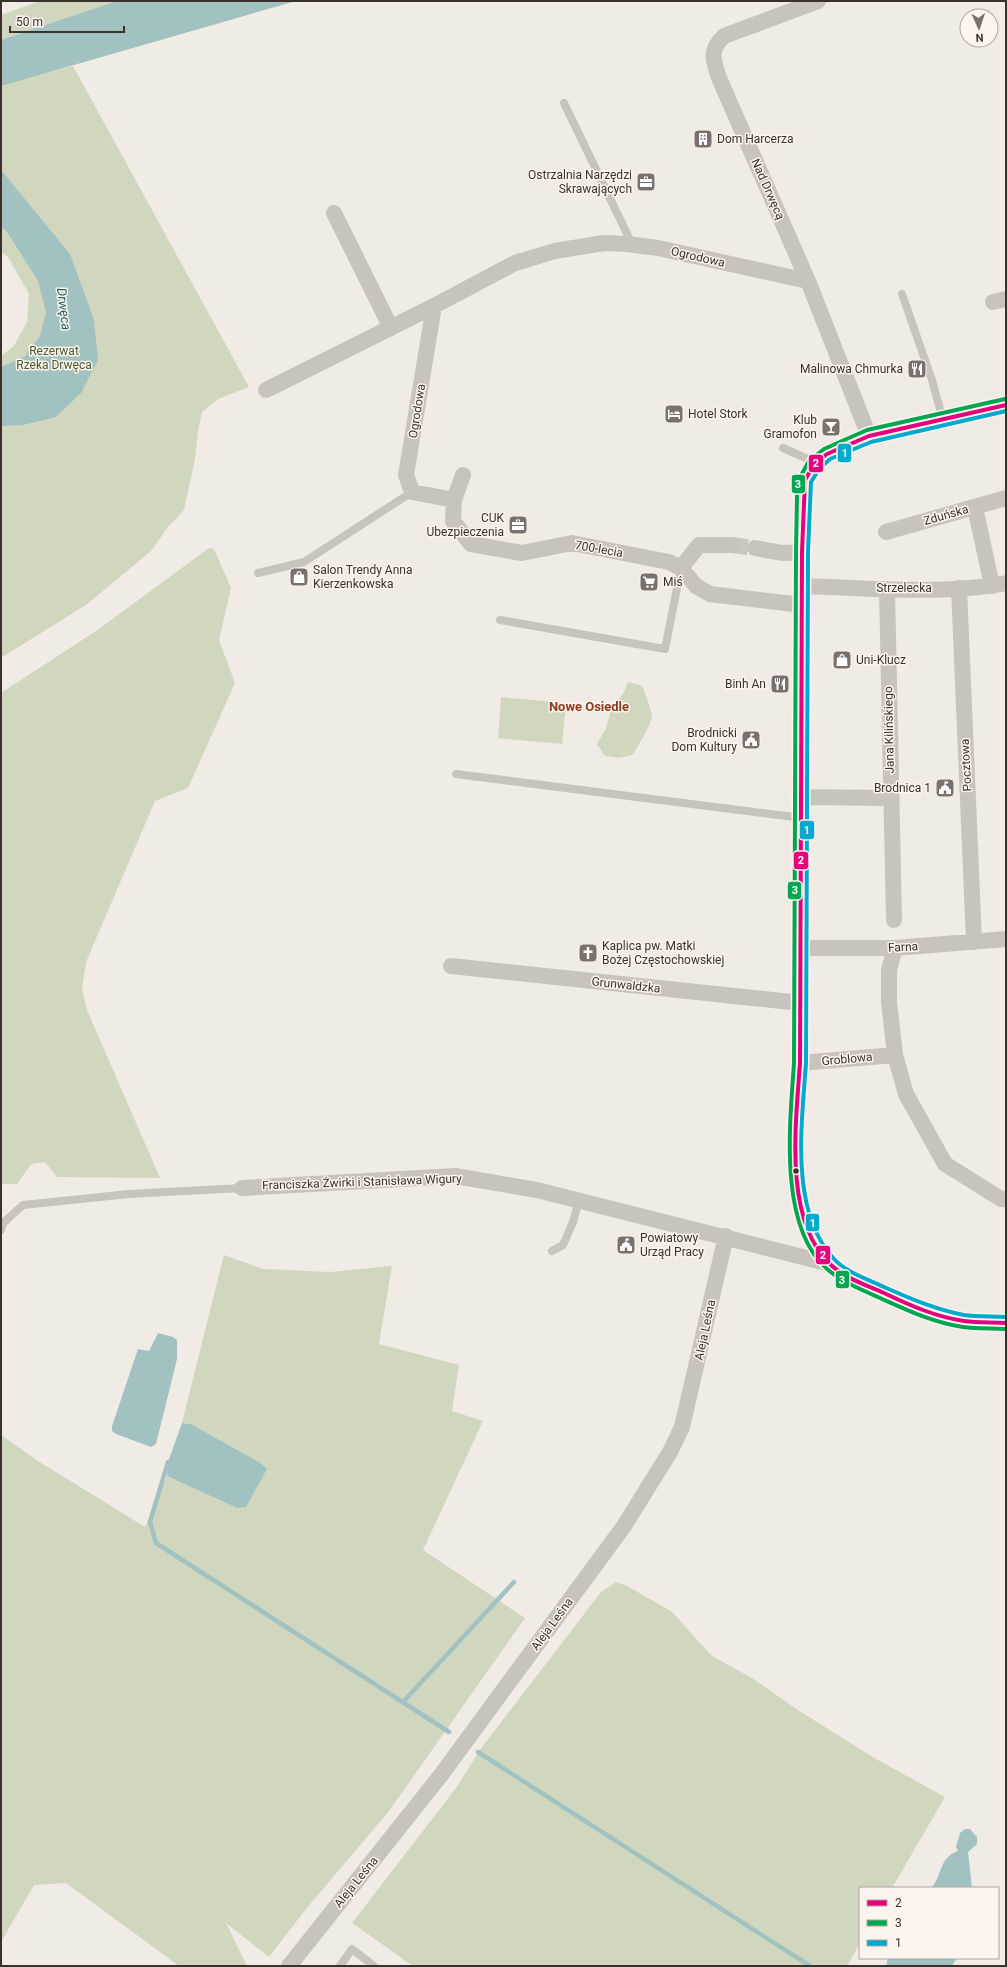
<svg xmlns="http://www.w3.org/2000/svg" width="1007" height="1967" font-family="Roboto,sans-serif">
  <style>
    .green { fill: #d1d6bf }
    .water { fill: #a1c2c1 }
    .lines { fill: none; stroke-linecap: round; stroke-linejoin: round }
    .stream { stroke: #a1c2c1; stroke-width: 4.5 }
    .street-tunnel { stroke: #ccc6c0; stroke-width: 16; stroke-dasharray: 16 8; stroke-linecap: butt }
    .lane { stroke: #c9c3be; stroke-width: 8 }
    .street { stroke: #c9c3be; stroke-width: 16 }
    .bus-1-casing { stroke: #fbf5ee; stroke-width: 7 }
    .bus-2-casing { stroke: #fbf5ee; stroke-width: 7 }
    .bus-3-casing { stroke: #fbf5ee; stroke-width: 7 }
    .bus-1 { stroke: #e5007d; stroke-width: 4 }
    .bus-2 { stroke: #00a651; stroke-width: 4 }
    .bus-3 { stroke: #00a9ce; stroke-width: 4 }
    .bus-dot { fill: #3b302b; stroke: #fbf5ee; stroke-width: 1.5 }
    .labels { text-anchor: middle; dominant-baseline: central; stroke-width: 3; stroke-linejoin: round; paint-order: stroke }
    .poi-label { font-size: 12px; fill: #3b302b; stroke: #fbf5ee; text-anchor: start }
    .street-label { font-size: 12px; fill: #3b302b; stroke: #fbf5ee }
    .park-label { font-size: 12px; fill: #4a5a2e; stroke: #fbf5ee }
    .water-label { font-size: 13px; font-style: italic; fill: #1f5a5e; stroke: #fbf5ee }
    .neighbourhood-label { font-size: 13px; font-weight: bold; fill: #8c3b22; stroke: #fbf5ee }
    .line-badge { stroke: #fbf5ee; stroke-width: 1.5 }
    .badge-label { font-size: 11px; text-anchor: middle; font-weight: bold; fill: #fff }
  </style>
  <rect width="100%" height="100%" fill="#f0ebe5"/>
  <path class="green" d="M40,1H293L28,78L73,66L249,387L218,399L202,412L198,431L195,459L184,510L168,527L151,551L86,605L1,658V356L14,346L27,322L29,294L8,257L1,252V15Z
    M209,548L214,549L231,588L219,640L235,683L188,788L155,801L86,962L82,989L87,1010L160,1178L57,1177L45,1162L31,1164L17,1184H1V693L99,629Z
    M628,682L642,686C645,692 651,709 652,716C652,723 637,749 632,755L619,758L605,756L597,744L606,728L612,706L623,694Z
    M501,697L566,703L562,744L498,738Z
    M224,1255L263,1269L330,1272L392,1266L379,1344L459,1365L452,1411L483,1421L423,1550L525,1618L389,1811L306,1909L269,1957L226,1923L247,1966H179L66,1883L34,1885L1,1942V1435L38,1461L145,1527L167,1476L237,1508L259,1462L191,1424L182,1423Z
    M616,1582L627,1586L671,1611L712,1656L752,1678L798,1710L876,1759L945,1797L892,1888H860V1943L847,1966H413L352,1923L456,1788L482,1747L601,1592Z"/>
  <path class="water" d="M117,1H296L1,86V40Z
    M1,170L70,254L94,320L98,360L81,393L56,417L23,425L1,426V367L24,357L40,336L46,312L38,281L7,232L1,226Z
    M158,1333L173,1337L177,1340V1359L156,1444L151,1447L116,1434L112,1431V1426L138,1349L149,1351Z
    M182,1423L191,1424L259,1462L267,1469L246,1507L237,1508L167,1476L168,1462Z
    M965,1829H970L977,1837V1844L968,1852L972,1888H931C943,1876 938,1858 958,1851L956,1847L960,1833Z
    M888,1958H957L952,1966H886Z"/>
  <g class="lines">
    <path class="stream" d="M168,1462L150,1522L156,1543L449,1732
      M403,1702L514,1582
      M478,1752L810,1966"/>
    <path class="street-tunnel" d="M732,545L755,548"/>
    <path class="lane" d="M564,103L632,244
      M902,294L932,380L943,420
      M783,448L817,463
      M258,573L304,562L412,492
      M500,620L665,649L681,568
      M456,774L802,818
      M1,1230L3,1223L23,1205L129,1194L242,1188
      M552,1251L563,1245L573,1222L579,1200
      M340,1966L352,1949L374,1966"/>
    <path class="street" d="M334,213L391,328
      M808,281L719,78C713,60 709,50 724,36L818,1
      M993,302L1006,299
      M434,306L406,475L412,492L454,500L453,521L471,544L522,553L572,543L669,562L681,568L696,586L710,594L802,605
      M266,390L434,306L515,263L555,251L604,243L627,244L658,248L808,281L869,436
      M1006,405L869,436L827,454L814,465L805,480L803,496L802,552L800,1063C797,1119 784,1223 830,1264C844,1276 864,1284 881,1292C907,1304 934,1316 963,1321C977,1323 992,1322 1006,1323
      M454,500L463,475
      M975,507L992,586
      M886,532L1006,498
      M755,548L782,553L802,552
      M681,568L699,545H732
      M802,586C866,588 943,595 1006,583
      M959,588L974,942
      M887,589L894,920
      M802,797L890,798
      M801,948H895L1006,939
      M895,948L889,970V1002L895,1055L906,1094L945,1164L1001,1199H1006
      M451,966L801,1003
      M800,1063L895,1055
      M242,1188L455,1176L537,1190L830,1264
      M289,1966L441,1775L624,1526L670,1452L682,1427L726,1236"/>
    <g class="bus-1-casing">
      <path id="bus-1" d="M1006,405L869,436L827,454L814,465L805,480L802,552L800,1063C796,1122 783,1219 830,1264C844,1278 866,1285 884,1293C909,1305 936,1317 964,1321C978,1323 992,1322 1006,1323"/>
    </g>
    <g class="bus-2-casing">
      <path id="bus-2" d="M1005,399L867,430L824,449L809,461L799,479L797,496L796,552L794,1063C790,1122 778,1226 827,1269C842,1282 862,1290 880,1298C907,1310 934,1323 963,1327C977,1329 992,1328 1006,1329"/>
    </g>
    <g class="bus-3-casing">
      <path id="bus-3" d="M1006,411L871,442L830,459L819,469L811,482L808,552L806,1063C802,1123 789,1211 834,1259C846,1272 867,1279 884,1287C909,1298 936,1310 964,1315C978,1317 992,1316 1006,1317"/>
    </g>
    <use href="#bus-1" class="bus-1"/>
    <use href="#bus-2" class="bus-2"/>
    <use href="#bus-3" class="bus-3"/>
  </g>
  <defs>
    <g id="building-square" transform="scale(1)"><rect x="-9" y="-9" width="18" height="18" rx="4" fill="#7a716c" stroke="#fbf5ee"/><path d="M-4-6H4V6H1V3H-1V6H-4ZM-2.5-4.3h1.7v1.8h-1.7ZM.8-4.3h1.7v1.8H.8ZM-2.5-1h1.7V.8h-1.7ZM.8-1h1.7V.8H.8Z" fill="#fff"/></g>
    <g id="office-square" transform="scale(1)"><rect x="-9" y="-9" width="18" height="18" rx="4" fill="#7a716c" stroke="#fbf5ee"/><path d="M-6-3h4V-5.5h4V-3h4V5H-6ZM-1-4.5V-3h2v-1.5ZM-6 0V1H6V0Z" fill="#fff"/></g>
    <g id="restaurant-square" transform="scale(1)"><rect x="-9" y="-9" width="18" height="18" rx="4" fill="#7a716c" stroke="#fbf5ee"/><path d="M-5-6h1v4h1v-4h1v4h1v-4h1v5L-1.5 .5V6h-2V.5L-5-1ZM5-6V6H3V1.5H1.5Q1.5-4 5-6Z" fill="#fff"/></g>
    <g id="hotel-square" transform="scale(1)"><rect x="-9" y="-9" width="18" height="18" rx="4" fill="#7a716c" stroke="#fbf5ee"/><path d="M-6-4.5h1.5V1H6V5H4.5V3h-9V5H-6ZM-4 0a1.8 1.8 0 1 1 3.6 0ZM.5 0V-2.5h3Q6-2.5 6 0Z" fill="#fff"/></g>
    <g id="bar-square" transform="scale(1)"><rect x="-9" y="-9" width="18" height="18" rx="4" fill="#7a716c" stroke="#fbf5ee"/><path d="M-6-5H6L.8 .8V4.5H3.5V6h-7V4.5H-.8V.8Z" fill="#fff"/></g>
    <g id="shop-square" transform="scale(1)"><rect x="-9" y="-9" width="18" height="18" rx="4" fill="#7a716c" stroke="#fbf5ee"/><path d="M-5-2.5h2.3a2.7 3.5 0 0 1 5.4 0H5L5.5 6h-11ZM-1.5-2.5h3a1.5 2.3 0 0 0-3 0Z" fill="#fff"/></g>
    <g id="supermarket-square" transform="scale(1)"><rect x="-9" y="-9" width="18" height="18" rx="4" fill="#7a716c" stroke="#fbf5ee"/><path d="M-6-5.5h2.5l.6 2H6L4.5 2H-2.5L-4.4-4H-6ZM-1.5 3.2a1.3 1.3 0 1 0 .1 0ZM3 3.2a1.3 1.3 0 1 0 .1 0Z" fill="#fff"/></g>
    <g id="civic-square" transform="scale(1)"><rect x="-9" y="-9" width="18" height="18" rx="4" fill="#7a716c" stroke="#fbf5ee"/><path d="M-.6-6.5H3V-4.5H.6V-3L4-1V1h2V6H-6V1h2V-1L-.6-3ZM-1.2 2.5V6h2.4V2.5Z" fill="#fff"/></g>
    <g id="church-square" transform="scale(1)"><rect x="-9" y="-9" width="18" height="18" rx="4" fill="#7a716c" stroke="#fbf5ee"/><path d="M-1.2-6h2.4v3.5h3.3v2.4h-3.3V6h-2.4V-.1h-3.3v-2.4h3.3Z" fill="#fff"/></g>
  </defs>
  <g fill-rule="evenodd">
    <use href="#building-square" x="703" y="139"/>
    <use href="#office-square" x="646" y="182"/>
    <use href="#restaurant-square" x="917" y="369"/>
    <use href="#hotel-square" x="674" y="414"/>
    <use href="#bar-square" x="831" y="427"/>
    <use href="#office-square" x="518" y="525"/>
    <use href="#shop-square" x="299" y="577"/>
    <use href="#supermarket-square" x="649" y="582"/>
    <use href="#shop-square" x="842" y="660"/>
    <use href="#restaurant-square" x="780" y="684"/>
    <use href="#civic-square" x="751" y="740"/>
    <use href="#civic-square" x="945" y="788"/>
    <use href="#church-square" x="588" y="953"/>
    <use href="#civic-square" x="626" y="1245"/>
  </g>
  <circle class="bus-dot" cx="796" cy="1171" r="3.5"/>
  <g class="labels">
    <g class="poi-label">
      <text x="717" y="139">Dom Harcerza</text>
      <text x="632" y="175" text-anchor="end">Ostrzalnia Narzędzi<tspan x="632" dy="14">Skrawających</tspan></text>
      <text x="903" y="369" text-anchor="end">Malinowa Chmurka</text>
      <text x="688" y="414">Hotel Stork</text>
      <text x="817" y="420" text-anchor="end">Klub<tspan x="817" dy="14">Gramofon</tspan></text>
      <text x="504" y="518" text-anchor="end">CUK<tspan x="504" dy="14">Ubezpieczenia</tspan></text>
      <text x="313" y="570">Salon Trendy Anna<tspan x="313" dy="14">Kierzenkowska</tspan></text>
      <text x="663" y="582">Miś</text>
      <text x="856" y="660">Uni-Klucz</text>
      <text x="766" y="684" text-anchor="end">Binh An</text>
      <text x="737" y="733" text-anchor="end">Brodnicki<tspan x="737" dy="14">Dom Kultury</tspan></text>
      <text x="931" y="788" text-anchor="end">Brodnica 1</text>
      <text x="602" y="946">Kaplica pw. Matki<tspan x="602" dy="14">Bożej Częstochowskiej</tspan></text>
      <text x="640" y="1238">Powiatowy<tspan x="640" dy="14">Urząd Pracy</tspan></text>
    </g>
    <g class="street-label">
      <text transform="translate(768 189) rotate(66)">Nad Drwęcą</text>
      <text transform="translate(698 257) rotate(13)">Ogrodowa</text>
      <text transform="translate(417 411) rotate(-81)">Ogrodowa</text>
      <text transform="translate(946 515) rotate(-16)">Zduńska</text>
      <text transform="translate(599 549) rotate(10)">700-lecia</text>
      <text x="904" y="588">Strzelecka</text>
      <text transform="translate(889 730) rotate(-91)">Jana Kilińskiego</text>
      <text transform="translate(966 765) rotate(-93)">Pocztowa</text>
      <text transform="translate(903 947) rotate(-3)">Farna</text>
      <text transform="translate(626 985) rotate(6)">Grunwaldzka</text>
      <text transform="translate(847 1059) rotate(-5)">Groblowa</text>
      <text transform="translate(362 1182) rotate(-2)">Franciszka Żwirki i Stanisława Wigury</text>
      <text transform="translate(705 1330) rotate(-78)">Aleja Leśna</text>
      <text transform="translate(552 1624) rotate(-54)">Aleja Leśna</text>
      <text transform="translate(356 1882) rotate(-51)">Aleja Leśna</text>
    </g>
    <g class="park-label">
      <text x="54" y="351">Rezerwat<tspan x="54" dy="14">Rzeka Drwęca</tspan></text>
    </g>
    <g class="water-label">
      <text transform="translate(64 309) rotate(83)">Drwęca</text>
    </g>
    <g class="neighbourhood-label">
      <text x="589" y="706">Nowe Osiedle</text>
    </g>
  </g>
  <g class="line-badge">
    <rect x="837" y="443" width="15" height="20" rx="4" fill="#00a9ce"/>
    <rect x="808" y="454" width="16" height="19" rx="4" fill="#e5007d"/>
    <rect x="791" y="474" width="15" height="20" rx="4" fill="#00a651"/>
    <rect x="799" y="820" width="16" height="20" rx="4" fill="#00a9ce"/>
    <rect x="793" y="851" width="16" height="19" rx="4" fill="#e5007d"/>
    <rect x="787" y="881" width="15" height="19" rx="4" fill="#00a651"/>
    <rect x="805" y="1213" width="15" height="19" rx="4" fill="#00a9ce"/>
    <rect x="815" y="1245" width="16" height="20" rx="4" fill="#e5007d"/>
    <rect x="835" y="1270" width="15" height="19" rx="4" fill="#00a651"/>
  </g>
  <g class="badge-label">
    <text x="845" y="457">1</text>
    <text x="816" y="467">2</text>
    <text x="798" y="488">3</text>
    <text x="807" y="834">1</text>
    <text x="801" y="864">2</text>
    <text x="795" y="894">3</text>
    <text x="813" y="1227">1</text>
    <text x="823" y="1259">2</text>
    <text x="842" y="1284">3</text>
  </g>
  <rect width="1007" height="1967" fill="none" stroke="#3b302b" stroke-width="4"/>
  <rect x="859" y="1887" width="140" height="72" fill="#fbf5ee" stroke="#aea6a0"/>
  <rect x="867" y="1900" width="20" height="6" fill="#e5007d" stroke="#aea6a0"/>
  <text x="895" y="1907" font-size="12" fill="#3b302b">2</text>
  <rect x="867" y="1920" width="20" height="6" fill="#00a651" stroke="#aea6a0"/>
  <text x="895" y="1927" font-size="12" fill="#3b302b">3</text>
  <rect x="867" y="1940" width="20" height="6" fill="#00a9ce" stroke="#aea6a0"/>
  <text x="895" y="1947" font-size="12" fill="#3b302b">1</text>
  <g transform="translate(979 28) rotate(177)"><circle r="19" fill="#fbf5ee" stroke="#aea6a0"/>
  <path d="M0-3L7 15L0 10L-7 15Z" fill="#7a716c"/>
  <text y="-6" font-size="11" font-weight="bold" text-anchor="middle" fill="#3b302b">N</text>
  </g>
  <path d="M10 26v6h114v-6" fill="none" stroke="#3b302b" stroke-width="2"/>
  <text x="16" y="26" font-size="12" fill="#3b302b" stroke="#fbf5ee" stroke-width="3" paint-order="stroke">50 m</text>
</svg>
